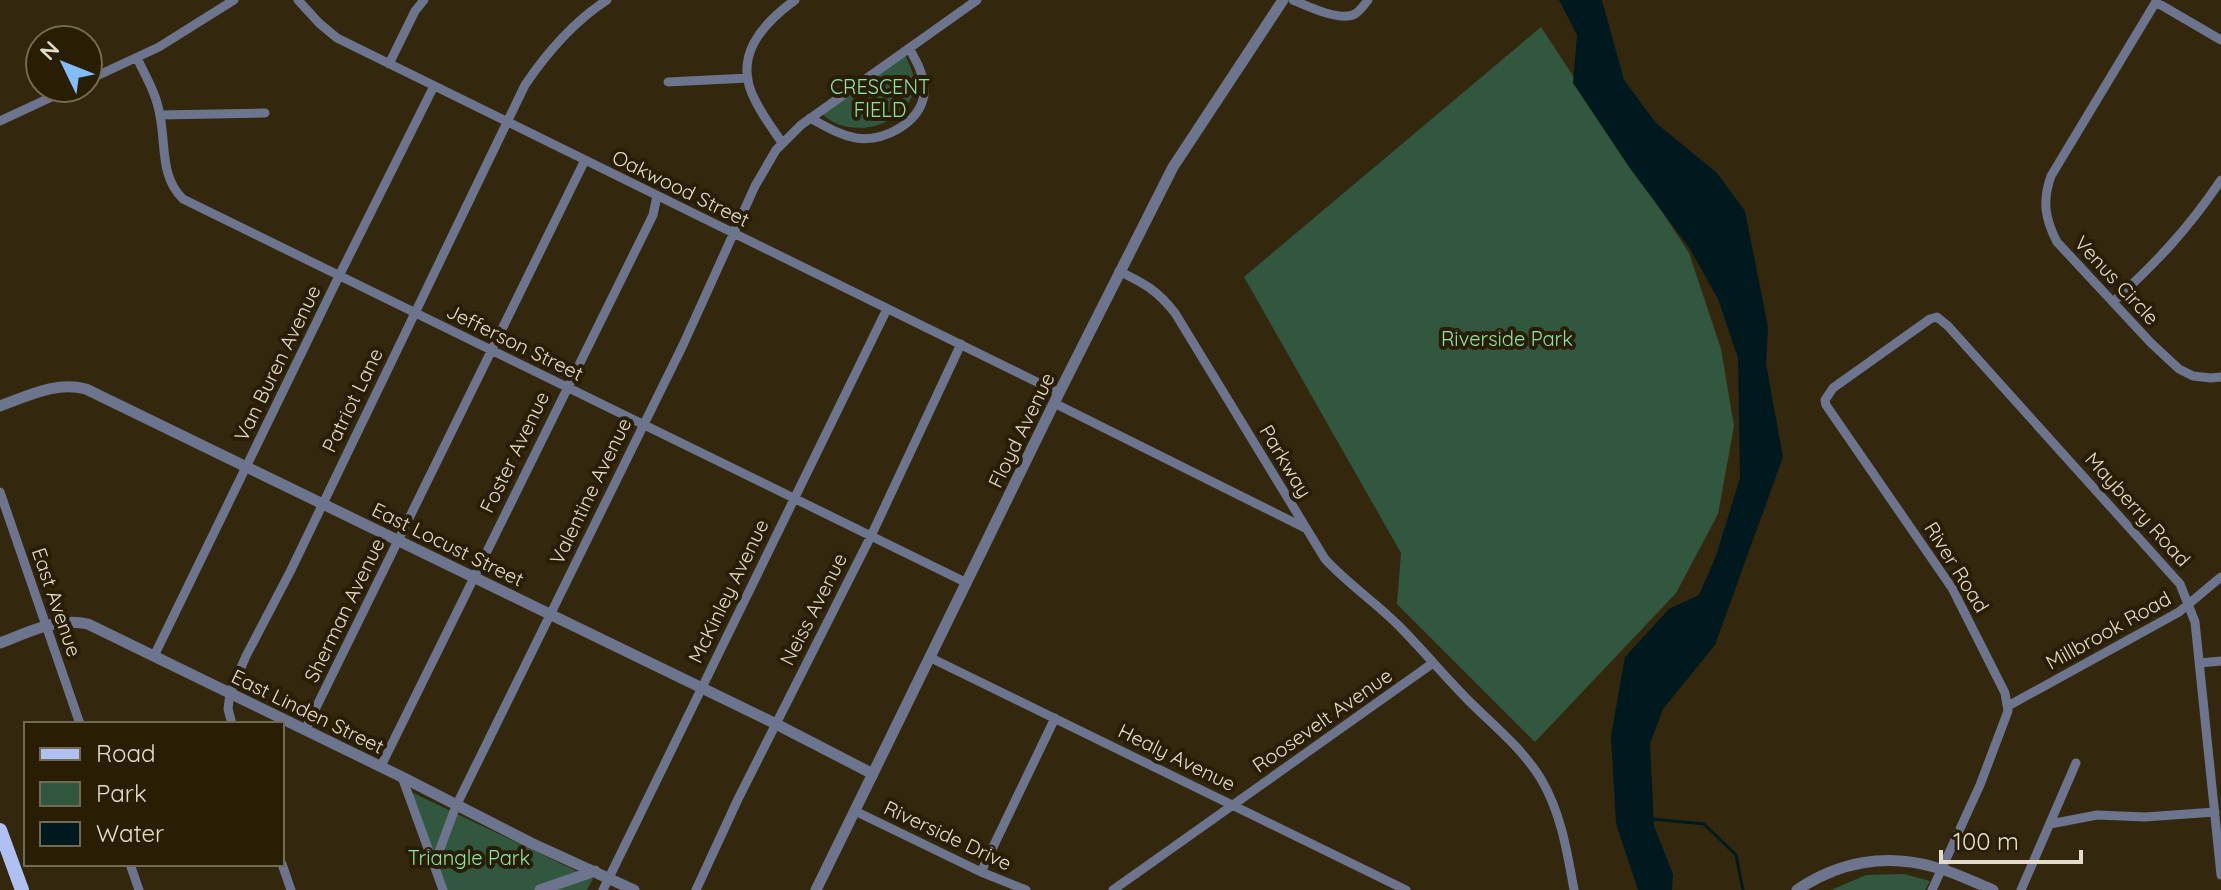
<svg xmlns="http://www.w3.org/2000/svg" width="2221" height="890" font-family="Quicksand,sans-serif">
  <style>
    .green { fill: #31583f }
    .water { fill: #00191e }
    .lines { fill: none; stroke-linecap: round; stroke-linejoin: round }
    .stream { stroke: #00191e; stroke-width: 3 }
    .minor { stroke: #6c758d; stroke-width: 9 }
    .tertiary { stroke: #6c758d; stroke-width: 11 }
    .primary { stroke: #afc1f3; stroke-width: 14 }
    .labels { text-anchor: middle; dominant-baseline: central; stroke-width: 8; stroke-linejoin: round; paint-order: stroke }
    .park-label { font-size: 20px; fill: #8ce3a9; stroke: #291e03 }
    .street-label { font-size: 20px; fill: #e3dccc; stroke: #291e03 }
  </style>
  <rect width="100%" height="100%" fill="#33280d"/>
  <path class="green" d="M1541,27L1689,253L1721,349L1734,426L1718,514L1676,593L1535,742L1397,604L1401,553L1244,277Z
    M904,51C908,63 916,75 914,87C909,128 844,142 820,111Z
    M407,790L593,879L587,890H445Z
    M1904,874L1930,881L1925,890H1831L1866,875Z"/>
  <path class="water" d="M1559,0H1602L1624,80L1656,123L1717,173L1745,211L1768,327L1766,364L1783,457L1715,645L1663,709L1650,744L1654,826L1673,874L1672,890H1638L1616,824L1611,736L1625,657L1669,609L1699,595L1716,556L1740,478L1738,358L1718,299L1690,249L1629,167L1573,83L1577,35Z"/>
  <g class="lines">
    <path class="stream" d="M1651,819L1704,824L1736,855L1743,890"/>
    <path class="minor" d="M298,0L319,23L337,38L1059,393
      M1293,0C1307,6 1340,22 1355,14C1360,11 1365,4 1368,0
      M2157,0L2051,176C2042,201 2045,219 2057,242L2151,343L2179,369L2193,376L2211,378L2221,377
      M2156,2L2221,40
      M137,58C146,77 157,95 160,116C166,145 160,177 183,199L967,583
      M389,64L415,11L424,0
      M88,80L159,47L234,0
      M668,82L748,78
      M160,115L265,113
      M810,118C825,126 839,135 856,138C883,142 919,124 924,95C926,78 917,62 909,48
      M0,121L71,88
      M782,143C773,129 762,115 755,100C732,57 762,24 795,0
      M1119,271C1145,284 1157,290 1175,313L1325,559C1348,584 1375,602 1398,625C1423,650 1445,677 1470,702C1495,727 1522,748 1541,779C1561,813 1567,851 1574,890
      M2113,302C2157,262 2188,229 2221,180
      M1054,403L1305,528
      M0,492L80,724
      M154,656L339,276L434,86
      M931,658L1406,890
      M2200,663L2221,661
      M2008,706L2179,612L2221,577
      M232,724L228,709L230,693L246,656L290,572L525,85C548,51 573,22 607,0
      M305,730L585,160
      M381,766L653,215L657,196
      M402,777L434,865
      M855,811L981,872L1026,890
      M2050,824L2097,815L2145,817L2215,812
      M130,864L139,890
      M282,864L291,890
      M981,872L1055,718
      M443,890L434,865L456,806L683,345L755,186L776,150L801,125L977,0
      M603,890L887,309
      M696,890L738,799L871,536L961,344
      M1113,890L1433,663
      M1932,890L1980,785L2008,711L2005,693L1952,588L1826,405L1825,400L1833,388L1930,319L1937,317L1948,326L2180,584L2195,622L2221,875
      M2021,890L2076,763"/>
    <path class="tertiary" d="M0,406C28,396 56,381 86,389L776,724L873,774
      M0,643C29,632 57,617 88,624L402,777L531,843L634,890
      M540,890L595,871
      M816,890L1059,393L1173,167L1283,0
      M1797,890C1838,862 1886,853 1934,867C1954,872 1974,882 1993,890"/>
    <path class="primary" d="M0,830L22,890"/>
  </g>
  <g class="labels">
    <g class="park-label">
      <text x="880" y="86">CRESCENT<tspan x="880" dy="23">FIELD</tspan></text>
      <text x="1507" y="338">Riverside Park</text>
      <text x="469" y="857">Triangle Park</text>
    </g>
    <g class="street-label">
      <text transform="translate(681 188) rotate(26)">Oakwood Street</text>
      <text transform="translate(2117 280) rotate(47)">Venus Circle</text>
      <text transform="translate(515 342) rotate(26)">Jefferson Street</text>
      <text transform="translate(277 363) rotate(-64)">Van Buren Avenue</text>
      <text transform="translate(352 400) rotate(-64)">Patriot Lane</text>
      <text transform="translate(1021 430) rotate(-64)">Floyd Avenue</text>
      <text transform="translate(514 452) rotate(-64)">Foster Avenue</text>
      <text transform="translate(1286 461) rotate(59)">Parkway</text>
      <text transform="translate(590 491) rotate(-64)">Valentine Avenue</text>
      <text transform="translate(2138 509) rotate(48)">Mayberry Road</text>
      <text transform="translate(448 544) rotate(26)">East Locust Street</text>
      <text transform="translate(1957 567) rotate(58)">River Road</text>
      <text transform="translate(728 591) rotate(-64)">McKinley Avenue</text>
      <text transform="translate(57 602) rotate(71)">East Avenue</text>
      <text transform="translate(813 609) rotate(-63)">Neiss Avenue</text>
      <text transform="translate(344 610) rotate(-64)">Sherman Avenue</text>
      <text transform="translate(2108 630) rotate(-29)">Millbrook Road</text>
      <text transform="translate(308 711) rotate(26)">East Linden Street</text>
      <text transform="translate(1322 720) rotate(-35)">Roosevelt Avenue</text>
      <text transform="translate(1177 757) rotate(26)">Healy Avenue</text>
      <text transform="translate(948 835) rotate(25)">Riverside Drive</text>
    </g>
  </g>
  <rect x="24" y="722" width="260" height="144" fill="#291e03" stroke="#736a53" stroke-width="2"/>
  <rect x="40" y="748" width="40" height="12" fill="#afc1f3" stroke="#736a53" stroke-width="2"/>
  <text x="96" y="762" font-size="24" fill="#e3dccc">Road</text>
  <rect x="40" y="782" width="40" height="24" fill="#31583f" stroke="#736a53" stroke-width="2"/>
  <text x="96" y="802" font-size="24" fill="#e3dccc">Park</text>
  <rect x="40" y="822" width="40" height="24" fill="#00191e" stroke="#736a53" stroke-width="2"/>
  <text x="96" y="842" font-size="24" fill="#e3dccc">Water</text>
  <g transform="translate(64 64) rotate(313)"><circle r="38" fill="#291e03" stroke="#736a53" stroke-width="2"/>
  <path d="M0-6L14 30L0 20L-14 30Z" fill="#82bcfa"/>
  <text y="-12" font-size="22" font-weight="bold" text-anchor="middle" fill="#e3dccc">N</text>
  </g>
  <path d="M1941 850v12h140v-12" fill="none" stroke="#e3dccc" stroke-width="4"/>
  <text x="1953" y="850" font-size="24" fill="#e3dccc" stroke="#291e03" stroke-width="6" paint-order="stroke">100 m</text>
</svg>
